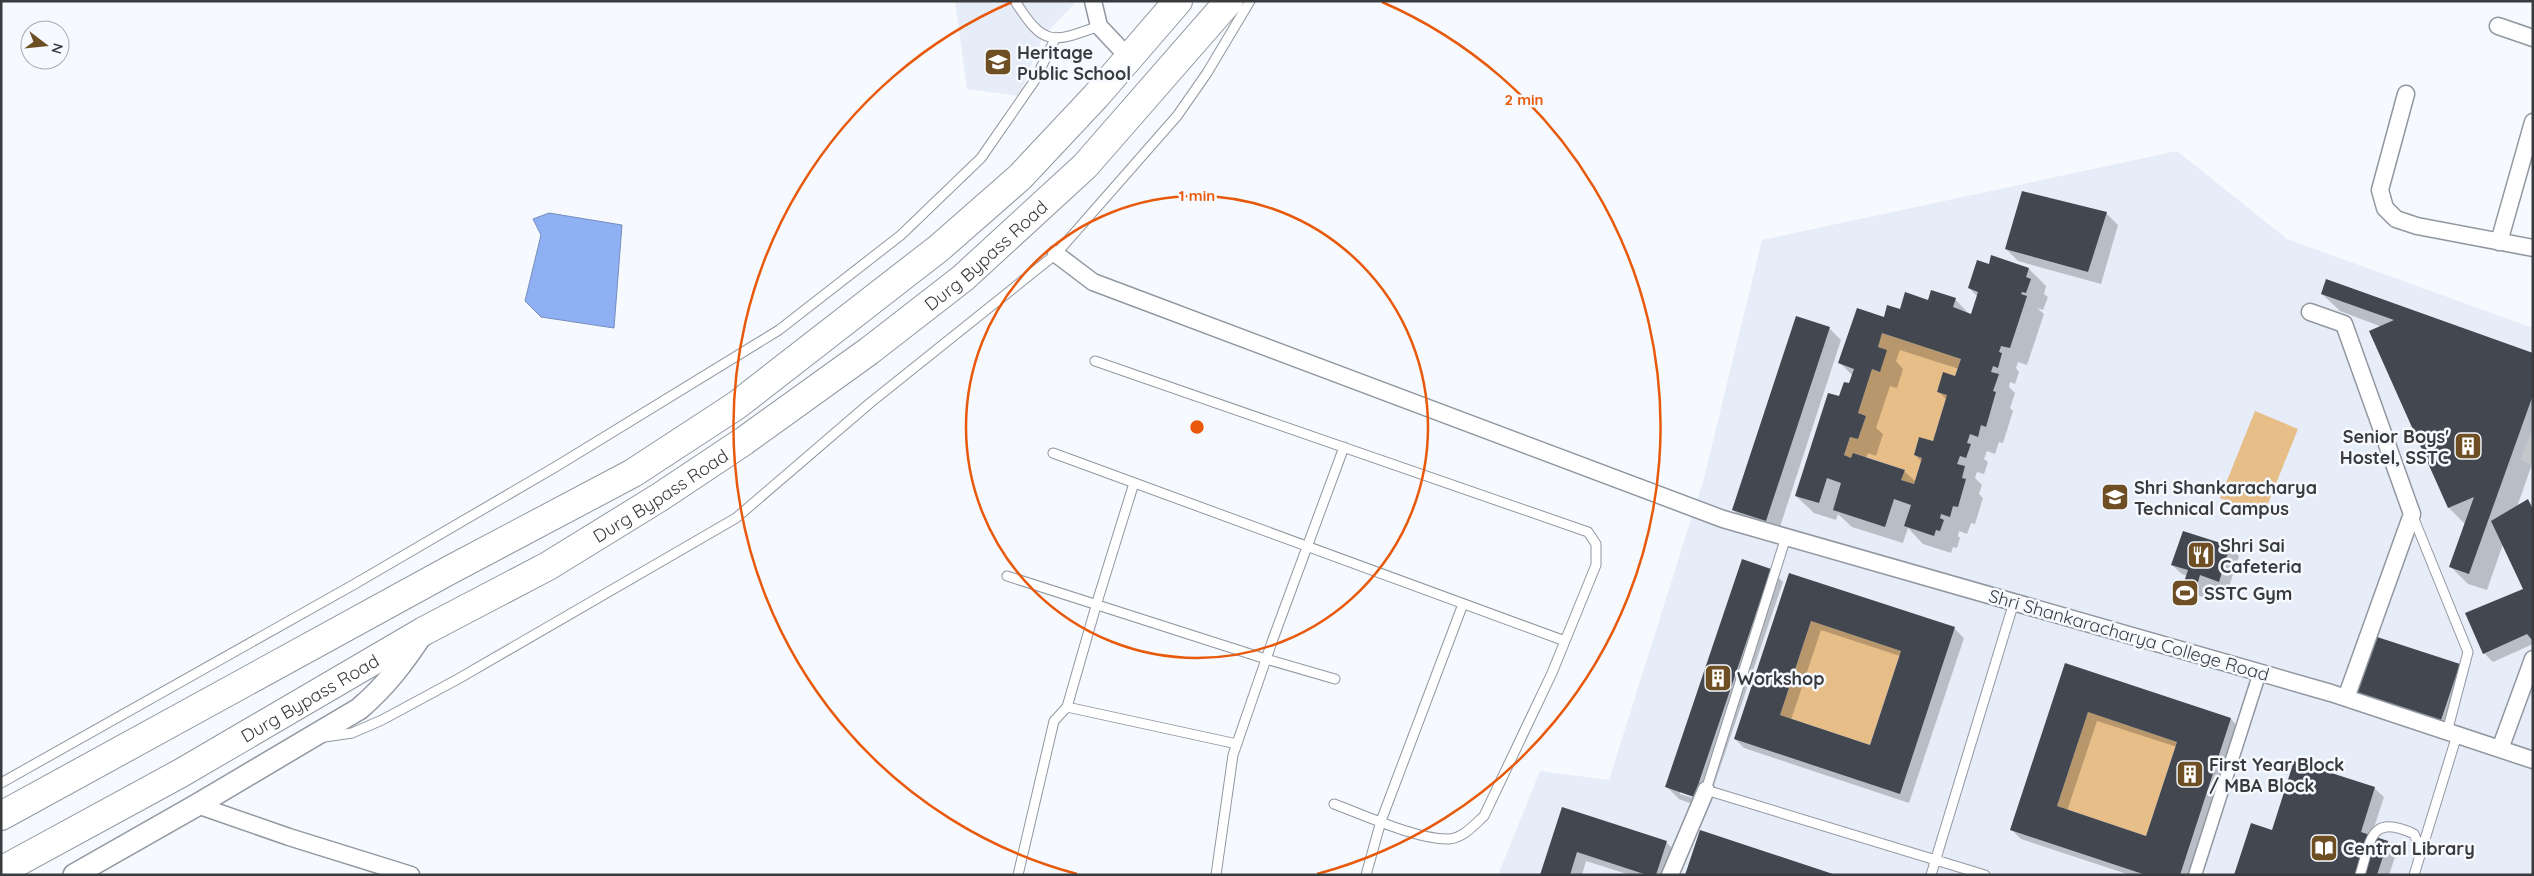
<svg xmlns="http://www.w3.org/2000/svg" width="2534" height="876" font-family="Quicksand,sans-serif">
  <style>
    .built { fill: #e7edf8 }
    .green { fill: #e7bd88 }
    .water { fill: #8fb0f2; stroke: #758dbc }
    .shadow { fill: #0003; fill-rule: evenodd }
    .building { fill: #424750; fill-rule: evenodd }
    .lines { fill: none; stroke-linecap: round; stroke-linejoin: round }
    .service-casing { stroke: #9197a1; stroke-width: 11 }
    .pedestrian-casing { stroke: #9197a1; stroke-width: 15 }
    .minor-casing { stroke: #9197a1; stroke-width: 19 }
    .tertiary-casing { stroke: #9197a1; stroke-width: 24 }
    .trunk-casing { stroke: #9197a1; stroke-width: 30 }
    .service { stroke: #fff; stroke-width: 9 }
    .pedestrian { stroke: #fff; stroke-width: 12 }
    .minor { stroke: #fff; stroke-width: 16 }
    .tertiary { stroke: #fff; stroke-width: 21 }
    .trunk { stroke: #fff; stroke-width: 28 }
    .ring { fill: none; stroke: #e8590c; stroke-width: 2.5 }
    .labels { text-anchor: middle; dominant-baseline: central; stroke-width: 5; stroke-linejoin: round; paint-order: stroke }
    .poi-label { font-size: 18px; font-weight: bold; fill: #393b3f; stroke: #f6f9fd; text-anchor: start }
    .street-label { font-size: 18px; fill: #393b3f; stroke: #f6f9fd }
    .centre { fill: #e8590c; stroke: #f6f9fd; stroke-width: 2.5 }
    .ring-label { font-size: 15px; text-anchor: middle; font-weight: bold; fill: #e8590c; stroke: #f6f9fd; stroke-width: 5; stroke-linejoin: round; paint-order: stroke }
  </style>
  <rect width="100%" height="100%" fill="#f6f9fd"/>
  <path class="built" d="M955,1H1077L1043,36L1019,96L967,89Z
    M2177,151L2287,239L2533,328V428L2520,460L2533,466V875H1498L1540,771L1609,780L1704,478L1762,240Z"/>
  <path class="green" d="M1882,333L1961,359L1955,376L1943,373L1937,392L1947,395L1933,441L1919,437L1914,455L1922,458L1914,484L1901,480L1905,470L1854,453L1851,458L1844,455L1850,437L1858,439L1866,416L1858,413L1872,369L1879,372L1886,350L1878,347Z
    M2255,411L2298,429L2263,516L2220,498Z
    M1811,621L1901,651L1870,745L1780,715Z
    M2088,712L2177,742L2146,836L2057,806Z"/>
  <path class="water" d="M549,213L622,225L614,328L541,317L525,301L541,235L533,219Z"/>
  <path class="shadow" d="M2106,213L2118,225L2101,284L2018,261L2006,249Z
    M1992,257L2029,269L2046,286L2044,294L2048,297L2043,310L2037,308L2044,314L2027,365L2018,362L2016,368L2019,372L2015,384L2010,382L2009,387L2015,393L2010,408L2013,411L2003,443L1999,442L1995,454L1987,451L1984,459L1988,462L1984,474L1977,472L1975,478L1982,485L1979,494L1983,498L1975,524L1971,523L1967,534L1959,531L1958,536L1960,538L1957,548L1953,547L1951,553L1923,544L1908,528L1903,543L1852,527L1838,514L1836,520L1814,513L1796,496L1840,398L1850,385L1853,376L1840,363L1885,319L1901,311L1928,301L1955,299L1971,316L1978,297L1969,288L1989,266ZM1900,350L1959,369L1956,378L1938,391L1947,400L1933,443L1915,455L1922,462L1916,482L1904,471L1866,458L1868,453L1876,456L1883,434L1876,428L1890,386L1897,388L1903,369L1896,361Z
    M2322,294L2533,354V461L2517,507L2527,500L2533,506V644L2493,662L2484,653L2525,590L2503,544L2487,590L2468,584L2450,566L2465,524L2449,508L2371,332L2382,327L2340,311Z
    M1829,328L1841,340L1778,533L1746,522L1733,510Z
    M2229,547L2239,556L2228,590L2209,584L2205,598L2194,594L2184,585L2187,576L2182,574L2172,565Z
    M1771,570L1783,582L1706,809L1679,799L1667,787ZM1680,791L1700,798V800L1680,794Z
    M1790,574L1954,628L1964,638L1909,803L1744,748L1735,739ZM1821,630L1900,656L1871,747L1791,720Z
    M2066,665L2231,719L2240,729L2192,875H2130L2021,839L2012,830ZM2097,721L2177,747L2147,837L2067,811Z
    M2459,665L2462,668L2444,722L2356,694Z
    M2374,788L2384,797L2371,837L2388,842L2397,851L2389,875H2236L2273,832Z
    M1562,809L1666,842L1675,851L1668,875H1630L1586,861L1582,875H1541Z"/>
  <path class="building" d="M2022,191L2107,212L2088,272L2005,249Z
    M1991,255L2029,268L2026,277L2031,279L2026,293L2022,292L2021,294L2027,296L2010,348L2001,346L1999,352L2002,353L1998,368L1993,366L1991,372L1999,374L1993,391L1996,392L1986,427L1981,425L1978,437L1970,434L1967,443L1971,444L1966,458L1960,456L1957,464L1965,466L1962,478L1966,479L1958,507L1953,506L1950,517L1941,514L1940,518L1944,520L1940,531L1936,530L1934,536L1904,526L1911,505L1894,499L1885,527L1833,510L1841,483L1827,478L1819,503L1795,496L1828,393L1839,396L1844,382L1849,383L1854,369L1838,363L1857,308L1884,317L1887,305L1900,309L1905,292L1928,300L1931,290L1956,298L1953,307L1971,314L1978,292L1968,288L1977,260L1989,264ZM1882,333L1961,359L1955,376L1943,372L1937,392L1947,395L1933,441L1919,437L1914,455L1922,458L1914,484L1901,480L1905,470L1853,453L1851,458L1844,455L1850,437L1858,439L1866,416L1858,413L1872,369L1880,372L1887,350L1878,347Z
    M2326,279L2533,353V395L2469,574L2449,567L2474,497L2448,508L2369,331L2394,320L2321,294Z
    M1796,316L1830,327L1766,521L1732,510Z
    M2528,499L2533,510V641L2527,634L2483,654L2465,613L2523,589L2491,521Z
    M2183,531L2230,546L2219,582L2200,575L2196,589L2183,585L2188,570L2171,565Z
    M1742,559L1771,569L1694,797L1665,787Z
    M1789,573L1955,627L1900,794L1734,739ZM1811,621L1901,651L1870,745L1780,715Z
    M2371,635L2460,664L2441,720L2352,692Z
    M2065,663L2231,718L2180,875H2146L2010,830ZM2088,712L2177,742L2146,836L2057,806Z
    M2294,761L2375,787L2361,832L2388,841L2377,875H2234L2251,823L2272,830Z
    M1562,807L1667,841L1656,875H1647L1577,852L1570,875H1540Z
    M1700,830L1833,874V875H1685Z"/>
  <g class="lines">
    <g class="service-casing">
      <path id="service" d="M1015,1C1044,47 1052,43 1099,26
        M1095,361L1588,532L1596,544V565L1552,673L1484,816C1474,825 1463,838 1449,839C1418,840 1364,815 1334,804
        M1053,453L1565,641
        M2412,514L2468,652L2447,732
        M1786,537L1706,790L1985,875
        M1007,576L1266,659L1335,679
        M1067,707L1098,599L1134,483
        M325,737L352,733L382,720L458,679L736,518L870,403L1056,254L1177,116L1207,73L1250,1
        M1,783L353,585L557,466L779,330L901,235L981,158L1035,80L1055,39
        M1018,875L1054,721L1067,707L1237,744
        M1216,875L1233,755L1273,639L1344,447
        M1366,875L1381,821L1463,604
        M1931,875L2014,602
        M2360,875C2371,840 2370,813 2414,834L2421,851
        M2414,875L2457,735"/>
    </g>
    <g class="pedestrian-casing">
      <path id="pedestrian" d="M2195,875L2260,672"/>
    </g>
    <g class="minor-casing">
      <path id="minor" d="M1093,1L1099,26L1129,58
        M2498,26L2533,38
        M2406,94L2380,190L2385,208L2396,219L2417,226L2533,248
        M2499,242L2533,122
        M1056,254L1093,282L1723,519L2331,693L2533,760
        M2310,312L2344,324L2412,514L2346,698
        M2500,749L2533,659
        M197,805L289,837L411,875
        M1670,875L1706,790"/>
    </g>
    <g class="tertiary-casing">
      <path id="tertiary" d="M74,875L197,805L359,709C386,686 404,662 423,633"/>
    </g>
    <g class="trunk-casing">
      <g id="trunk">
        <path d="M1,816L448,571L633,473L737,405L939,248L1020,177L1096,96L1178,1"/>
        <path id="s1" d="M1,871L181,773L424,631L548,566L660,497L744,441L869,351L963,278L1085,166L1229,1"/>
      </g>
    </g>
    <use href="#service" class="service"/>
    <use href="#pedestrian" class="pedestrian"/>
    <use href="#minor" class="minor"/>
    <use href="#tertiary" class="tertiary"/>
    <use href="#trunk" class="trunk"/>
  </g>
  <g class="ring">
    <circle cx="1197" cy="427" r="231"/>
    <path d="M1077 874A463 463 0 0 1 1012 2M1382 2A463 463 0 0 1 1317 874"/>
  </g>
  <defs>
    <g id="school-square" transform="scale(1.4375)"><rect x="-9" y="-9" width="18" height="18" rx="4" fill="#6e4f24" stroke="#f6f9fd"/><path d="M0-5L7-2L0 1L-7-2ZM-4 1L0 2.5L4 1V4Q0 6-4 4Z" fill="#fff"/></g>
    <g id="building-square" transform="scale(1.4375)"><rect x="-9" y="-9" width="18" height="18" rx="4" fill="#6e4f24" stroke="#f6f9fd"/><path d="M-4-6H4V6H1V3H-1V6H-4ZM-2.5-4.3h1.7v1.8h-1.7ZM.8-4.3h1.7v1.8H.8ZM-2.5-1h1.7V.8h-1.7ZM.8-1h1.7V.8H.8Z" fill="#fff"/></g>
    <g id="university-square" transform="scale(1.4375)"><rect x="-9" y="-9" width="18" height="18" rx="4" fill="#6e4f24" stroke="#f6f9fd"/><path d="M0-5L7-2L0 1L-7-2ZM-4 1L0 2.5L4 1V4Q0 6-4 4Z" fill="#fff"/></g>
    <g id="restaurant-square" transform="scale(1.4375)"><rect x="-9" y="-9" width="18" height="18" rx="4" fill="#6e4f24" stroke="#f6f9fd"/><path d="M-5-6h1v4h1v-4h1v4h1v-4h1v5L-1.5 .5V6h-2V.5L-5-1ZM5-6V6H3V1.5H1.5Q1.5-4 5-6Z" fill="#fff"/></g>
    <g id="stadium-square" transform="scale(1.4375)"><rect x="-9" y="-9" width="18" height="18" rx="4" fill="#6e4f24" stroke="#f6f9fd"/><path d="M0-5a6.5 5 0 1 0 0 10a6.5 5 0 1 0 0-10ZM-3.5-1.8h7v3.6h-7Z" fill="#fff"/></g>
    <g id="library-square" transform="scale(1.4375)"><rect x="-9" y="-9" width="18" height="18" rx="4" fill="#6e4f24" stroke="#f6f9fd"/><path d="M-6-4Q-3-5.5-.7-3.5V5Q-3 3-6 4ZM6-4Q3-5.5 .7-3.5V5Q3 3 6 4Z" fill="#fff"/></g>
  </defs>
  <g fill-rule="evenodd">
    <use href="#school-square" x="998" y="62"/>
    <use href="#building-square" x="2468" y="446"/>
    <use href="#university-square" x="2115" y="497"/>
    <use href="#restaurant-square" x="2201" y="555"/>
    <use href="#stadium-square" x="2185" y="593"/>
    <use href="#building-square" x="1718" y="678"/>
    <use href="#building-square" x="2190" y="774"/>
    <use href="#library-square" x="2324" y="848"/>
  </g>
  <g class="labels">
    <g class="poi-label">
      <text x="1017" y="52">Heritage<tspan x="1017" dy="21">Public School</tspan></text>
      <text x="2449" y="436" text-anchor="end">Senior Boys'<tspan x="2449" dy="21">Hostel, SSTC</tspan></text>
      <text x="2134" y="487">Shri Shankaracharya<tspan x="2134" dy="21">Technical Campus</tspan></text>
      <text x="2220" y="545">Shri Sai<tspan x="2220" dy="21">Cafeteria</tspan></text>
      <text x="2204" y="593">SSTC Gym</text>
      <text x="1737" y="678">Workshop</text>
      <text x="2209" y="764">First Year Block<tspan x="2209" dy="21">/ MBA Block</tspan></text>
      <text x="2343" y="848">Central Library</text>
    </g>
    <g class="street-label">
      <text stroke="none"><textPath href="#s1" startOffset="1164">Durg Bypass Road</textPath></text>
      <text stroke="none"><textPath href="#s1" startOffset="759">Durg Bypass Road</textPath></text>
      <text transform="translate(2129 635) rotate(16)">Shri Shankaracharya College Road</text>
      <text stroke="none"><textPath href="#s1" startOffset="354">Durg Bypass Road</textPath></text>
    </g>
  </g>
  <circle cx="1197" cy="427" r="8" class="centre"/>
  <g class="ring-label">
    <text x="1524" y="105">2 min</text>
    <text x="1197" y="201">1 min</text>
  </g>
  <rect width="2534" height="876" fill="none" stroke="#393b3f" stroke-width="5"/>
  <g transform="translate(45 45) rotate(106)"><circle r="24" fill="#f6f9fd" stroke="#aaadb1"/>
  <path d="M0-4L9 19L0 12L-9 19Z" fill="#6e4f24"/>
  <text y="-8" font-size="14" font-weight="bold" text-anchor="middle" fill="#393b3f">N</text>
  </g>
</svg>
